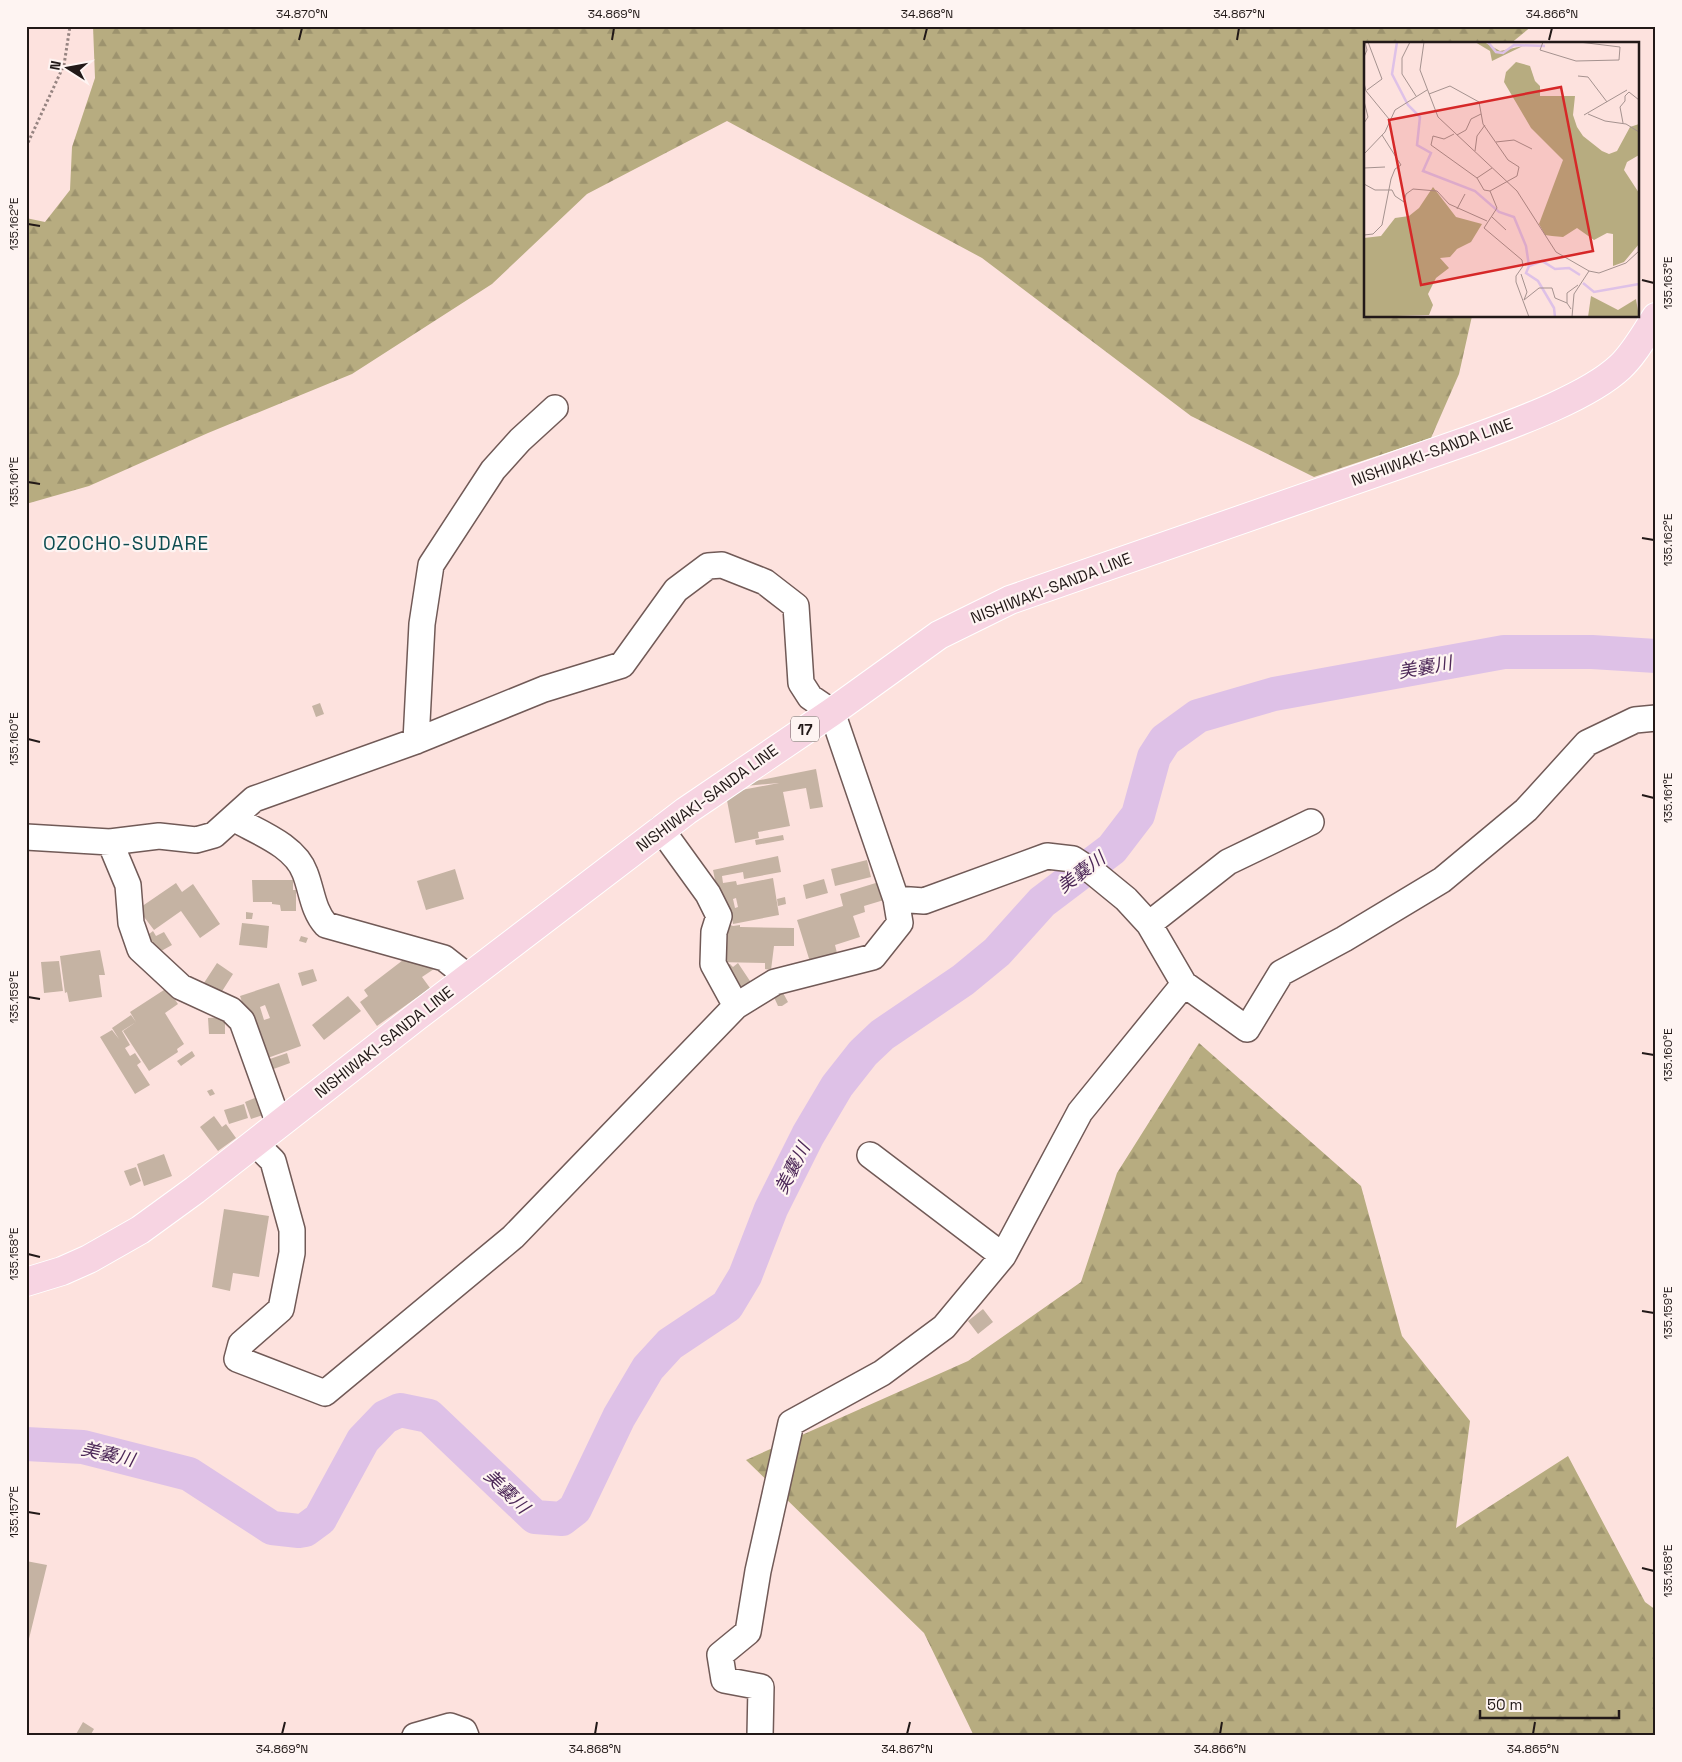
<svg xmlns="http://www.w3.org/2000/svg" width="1682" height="1762" font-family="'Space Grotesk','Noto Sans JP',sans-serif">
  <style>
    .forest { fill: url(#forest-firs) }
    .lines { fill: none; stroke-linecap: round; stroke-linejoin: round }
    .river { stroke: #dec1e7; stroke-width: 34 }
    .building { fill: #c5b3a3; fill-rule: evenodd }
    .minor-casing { stroke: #715a57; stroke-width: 28 }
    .major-casing { stroke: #fff; stroke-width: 30 }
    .path { stroke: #968481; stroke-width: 3; stroke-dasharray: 2.5 2.5; stroke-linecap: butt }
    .minor { stroke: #fff; stroke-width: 25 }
    .major { stroke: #f7d4e2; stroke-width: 28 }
    .ticks { fill: none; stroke: #221918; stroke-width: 2 }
    .labels { text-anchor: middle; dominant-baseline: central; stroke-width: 4.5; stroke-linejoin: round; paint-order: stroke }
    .shield { fill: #fef4f2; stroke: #645b59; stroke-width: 1 }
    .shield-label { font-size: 15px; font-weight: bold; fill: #221918 }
    .street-label { font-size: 16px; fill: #221918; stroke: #fef4f2 }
    .water-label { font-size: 18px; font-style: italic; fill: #4d2858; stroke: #fef4f2 }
    .quarter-label { font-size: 19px; letter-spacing: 1px; fill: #0d4c50; stroke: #fef4f2 }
    .inset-river { fill: none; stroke: #dec1e7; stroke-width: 2.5 }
    .inset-road { fill: none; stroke: #a5928f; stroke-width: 1 }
    .view { fill: #d62828; fill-opacity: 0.15; stroke: #d62828; stroke-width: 2.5 }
    .inset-edge { fill: none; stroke: #221918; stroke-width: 2.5 }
    .neatline { fill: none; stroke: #221918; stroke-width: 2 }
    .ticks-label { font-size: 12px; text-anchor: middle; fill: #221918 }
  </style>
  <defs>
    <pattern id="forest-firs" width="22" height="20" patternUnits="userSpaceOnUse" patternTransform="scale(1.25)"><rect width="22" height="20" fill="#b7ac80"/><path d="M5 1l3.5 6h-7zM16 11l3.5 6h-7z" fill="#9d936e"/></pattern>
  </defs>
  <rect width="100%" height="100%" fill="#fde2de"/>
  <path class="forest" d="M93,26H1532L1510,44H1366V316H1472L1459,374L1431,438L1314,477L1191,416L982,258L727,121L587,194L492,284L352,374L208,433L89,486L26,504V218L45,222L70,190L72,147L95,78Z
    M1199,1043L1361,1186L1402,1336L1470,1421L1456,1528L1568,1456L1645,1602L1656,1610V1736H974L924,1633L746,1460L968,1361L1081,1282L1117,1173Z"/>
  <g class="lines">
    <path class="river" d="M26,1444L83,1447L189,1474L272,1528L299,1531L305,1530L320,1519L363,1440L385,1417L400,1410L429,1416L535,1517L562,1519L575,1509L619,1417L648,1368L670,1344L727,1306L745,1276L771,1209L808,1135L837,1086L863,1053L882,1035L963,980L997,952L1042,902L1112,849L1138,815L1154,757L1165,740L1198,716L1274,694L1504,652H1592L1656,656"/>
  </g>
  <path class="building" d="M320,703L324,714L316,717L312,706Z
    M816,769L823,807L810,809L806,788L783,792L790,826L758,832L759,838L735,843L726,795L731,792L779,783L745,786V783Z
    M783,835L784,840L756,845L755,840Z
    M778,856L781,872L744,879L743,872L722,876L723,883L736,881L737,885L773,878L779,915L733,924L732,919L723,920L713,870ZM736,898L738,907L735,908L733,899Z
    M867,860L871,877L835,886L831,869Z
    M455,869L464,899L426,910L417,881Z
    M824,879L828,893L806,899L803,885Z
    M252,880H293V890H296V911H281L280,905L272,904V902H253Z
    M879,882L884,900L864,906L865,912L853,916L860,937L835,945L838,957L811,965L797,920L843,906L840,894Z
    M176,883L182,892L193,884L220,924L200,938L181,911L154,930L138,909Z
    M785,897L786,904L778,906L777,899Z
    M246,912L253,913L252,919H246Z
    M722,922L733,926L740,925V927L794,928V946H774L771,970L765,969V963L717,962Z
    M242,923L269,926L267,948L239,945Z
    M153,931L156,936L164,932L172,945L154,955L144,938Z
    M301,936L308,938L306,943L299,941Z
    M100,950L105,975H99L102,997L69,1002L67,992L65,993L60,956Z
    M407,957L434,969L422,977L430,988L377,1026L360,1002L368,996L364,990Z
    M59,961L63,991L44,993L41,962Z
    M217,963L233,974L219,996L202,986Z
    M738,963L752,984L737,992L720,965L730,964L733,967Z
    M313,969L317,981L302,986L298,973Z
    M279,983L301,1046L262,1060L240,996ZM265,1005L270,1018L264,1020L260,1007Z
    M167,988L178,1004L165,1013L184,1044L177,1049L178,1052L149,1071L123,1031L136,1022L130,1012Z
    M782,991L788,1002L782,1006H778L773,995Z
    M348,996L361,1011L324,1040L312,1025Z
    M131,1015L136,1022L122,1031L130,1045L125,1048L130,1056L135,1053L141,1062L137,1065L150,1085L135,1094L100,1037L112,1030L119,1039L112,1028Z
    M225,1017V1034H209L208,1018Z
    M192,1051L195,1056L181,1066L177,1061Z
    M287,1053L290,1063L268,1071L264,1061Z
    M212,1089L215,1094L210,1096L207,1091Z
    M257,1097L263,1115L251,1119L245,1102Z
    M244,1104L248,1118L229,1124L224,1110Z
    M214,1116L222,1127L226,1124L236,1138L218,1151L200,1127Z
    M164,1154L172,1176L144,1186L137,1164Z
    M136,1167L141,1181L130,1186L124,1171Z
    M224,1209L269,1216L259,1277L233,1273L230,1291L212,1287Z
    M983,1309L993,1322L978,1334L968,1321Z
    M26,1561L47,1565L27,1647H26Z
    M83,1722L94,1729L90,1736H75Z"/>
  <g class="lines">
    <g class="minor-casing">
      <path id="minor" d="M416,741L422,624L431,565L493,470L520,440L555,408
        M233,818C257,832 295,845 305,873C312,891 313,911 326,925L444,958L468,977
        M661,829L708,894L719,916L714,932L713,964L736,1006
        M26,837L110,842L159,836L196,840L214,835L254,799L416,741L544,689L622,665L676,590L708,566L722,565L765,582L796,606L801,683L810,697L832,712L896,899L924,901L1047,856L1073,859L1093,872L1126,899L1149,924L1184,984L1247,1029L1281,973L1344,939L1442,880L1526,810L1587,743L1635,720L1656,718
        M110,842L128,885L131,923L140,949L181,987L231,1010L242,1021L279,1124
        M1149,924L1228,862L1311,822
        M255,1143L273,1161L292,1230V1253L281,1309L241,1344L237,1359L325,1393L513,1237L736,1006L775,982L873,957L900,923L896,899
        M870,1155L1003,1256
        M415,1736L450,1726L464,1731L466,1736
        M760,1736L761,1687L724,1680L720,1655L748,1632L758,1571L791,1423L882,1373L944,1327L1003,1256L1080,1112L1184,984"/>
    </g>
    <g class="major-casing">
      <path id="major" d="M26,1282L62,1271L89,1259L140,1230L195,1190L416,1017L686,811L832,712L939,635L1010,600L1467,441C1510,425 1587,398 1620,367C1634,354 1645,334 1656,317"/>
    </g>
    <path class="path" d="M26,147L64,65L70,26"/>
    <use href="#minor" class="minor"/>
    <use href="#major" class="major"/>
  </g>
  <path class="ticks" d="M299,40L302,28M612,40L614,28M924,40L927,28M1237,40L1239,28M1549,40L1552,28M28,224L40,226M1642,280L1654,283M28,482L40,484M1642,538L1654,540M28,739L40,742M1642,795L1654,798M28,997L40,999M1642,1053L1654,1055M28,1254L40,1257M1642,1311L1654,1313M28,1512L40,1514M1642,1568L1654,1571M282,1734L285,1722M595,1734L597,1722M907,1734L910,1722M1220,1734L1222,1722M1533,1734L1535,1722"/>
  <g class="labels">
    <rect class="shield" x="791" y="716.5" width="28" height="25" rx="4"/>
    <g class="shield-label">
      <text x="805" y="729">17</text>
    </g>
    <g class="street-label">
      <text transform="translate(1432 452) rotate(-20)">NISHIWAKI-SANDA LINE</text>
      <text transform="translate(1051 588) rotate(-21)">NISHIWAKI-SANDA LINE</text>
      <text transform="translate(707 798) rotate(-36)">NISHIWAKI-SANDA LINE</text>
      <text transform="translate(384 1042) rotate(-38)">NISHIWAKI-SANDA LINE</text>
    </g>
    <g class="water-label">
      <text transform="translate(1425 667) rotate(-10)">美嚢川</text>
      <text transform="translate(1081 872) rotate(-37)">美嚢川</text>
      <text transform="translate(792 1168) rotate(-63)">美嚢川</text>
      <text transform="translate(108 1454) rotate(13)">美嚢川</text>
      <text transform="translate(507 1491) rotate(44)">美嚢川</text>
    </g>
    <g class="quarter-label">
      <text x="126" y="543">OZOCHO-SUDARE</text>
    </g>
  </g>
  <g transform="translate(1364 42)">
    <rect width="275" height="275" fill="#fde2de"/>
    <path d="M111,0H120L136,9L159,4L128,19L126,9ZM152,20L166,24L171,39L176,44V54H211L209,73L213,85L219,94L238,109L245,112L253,109L266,85L275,82V113L263,120L260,128L275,151V202L260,220L249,224V192L243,191L230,198L213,186L199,195L188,194L181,193L175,182L199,118L167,86L140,40L142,30ZM69,145L92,175L118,182L107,200L93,207L86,215L76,216L85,226L72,236L64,252L69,263L65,273L0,275V196L17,194L31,176L45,174L55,166ZM227,254L254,268L272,257L275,275H224Z" fill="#b7ac80"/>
    <path class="inset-river" d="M33,0L28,32L44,63L56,75L53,103L67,111L59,129L111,149L135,170L150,175L162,204L165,224L162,231L174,239L190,266L191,275M124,0L132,10L139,11L150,3L181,4M165,224L178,219L191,227L205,226L216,233M219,241L230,250L275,242"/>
    <path class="inset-road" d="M46,0L38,16V32L52,54M60,0L56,28L74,75L153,149L192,210L225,229L235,231L262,221L275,209M179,0L176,8L212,19L255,18L256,5L215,0M0,15L3,8L1,0M214,34L224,35L243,60M0,41L2,49L25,77M3,48L18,37L4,0M65,52L86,44L115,60L119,82L144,118L155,125L153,134L126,149L133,166L120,186L158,218L159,224L152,234V240L165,275M0,59L4,75L0,81M224,72L241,79L262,82L275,90M220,73L263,48M259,81L256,65L261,59V54L265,50L275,58M90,92L80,97L69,94L67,103L113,136L120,148L126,149M93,93L102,88L107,77L117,72M132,100L150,98L168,107M111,109L113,94L121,83M0,112L21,90L31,68L63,48M0,126L21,125M113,136L128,126M0,142L11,148H28L31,154L40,160L42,152L49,147L73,149L85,162L123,179M93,167L101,152M128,175L142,188M0,193L9,192L18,183L27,137L31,127L37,123L18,93M157,232L163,250L160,258M160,258L175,246H188L191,256L203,261L207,267M203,261V251L214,243M208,275L210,252L225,229"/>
    <path class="view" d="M197,45L229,209L57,243L25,78Z"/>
    <rect width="275" height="275" class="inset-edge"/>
  </g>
  <rect width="1682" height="1762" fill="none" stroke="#fef4f2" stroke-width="55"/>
  <g transform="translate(68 68) rotate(281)" stroke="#fef4f2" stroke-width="4" paint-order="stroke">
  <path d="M0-4L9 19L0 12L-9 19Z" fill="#221918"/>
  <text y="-8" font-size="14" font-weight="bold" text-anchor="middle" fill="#221918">N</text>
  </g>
  <path d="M1480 1710v8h139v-8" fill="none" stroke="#221918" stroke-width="2.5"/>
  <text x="1487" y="1710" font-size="15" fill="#221918" stroke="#fef4f2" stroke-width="4" paint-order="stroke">50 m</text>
  <rect x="28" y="28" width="1626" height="1706" class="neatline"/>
  <g class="ticks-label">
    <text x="302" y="18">34.870°N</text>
    <text x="614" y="18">34.869°N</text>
    <text x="927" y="18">34.868°N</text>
    <text x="1239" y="18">34.867°N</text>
    <text x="1552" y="18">34.866°N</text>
    <text transform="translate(14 224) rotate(-90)" y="4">135.162°E</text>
    <text transform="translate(1668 283) rotate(-90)" y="4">135.163°E</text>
    <text transform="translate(14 482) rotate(-90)" y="4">135.161°E</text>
    <text transform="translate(1668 540) rotate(-90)" y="4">135.162°E</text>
    <text transform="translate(14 739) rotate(-90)" y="4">135.160°E</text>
    <text transform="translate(1668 798) rotate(-90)" y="4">135.161°E</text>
    <text transform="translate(14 997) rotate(-90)" y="4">135.159°E</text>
    <text transform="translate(1668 1055) rotate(-90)" y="4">135.160°E</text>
    <text transform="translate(14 1254) rotate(-90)" y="4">135.158°E</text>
    <text transform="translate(1668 1313) rotate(-90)" y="4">135.159°E</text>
    <text transform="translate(14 1512) rotate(-90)" y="4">135.157°E</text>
    <text transform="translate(1668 1571) rotate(-90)" y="4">135.158°E</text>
    <text x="282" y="1753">34.869°N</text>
    <text x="595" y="1753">34.868°N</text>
    <text x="907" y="1753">34.867°N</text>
    <text x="1220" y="1753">34.866°N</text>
    <text x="1533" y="1753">34.865°N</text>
  </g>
</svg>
